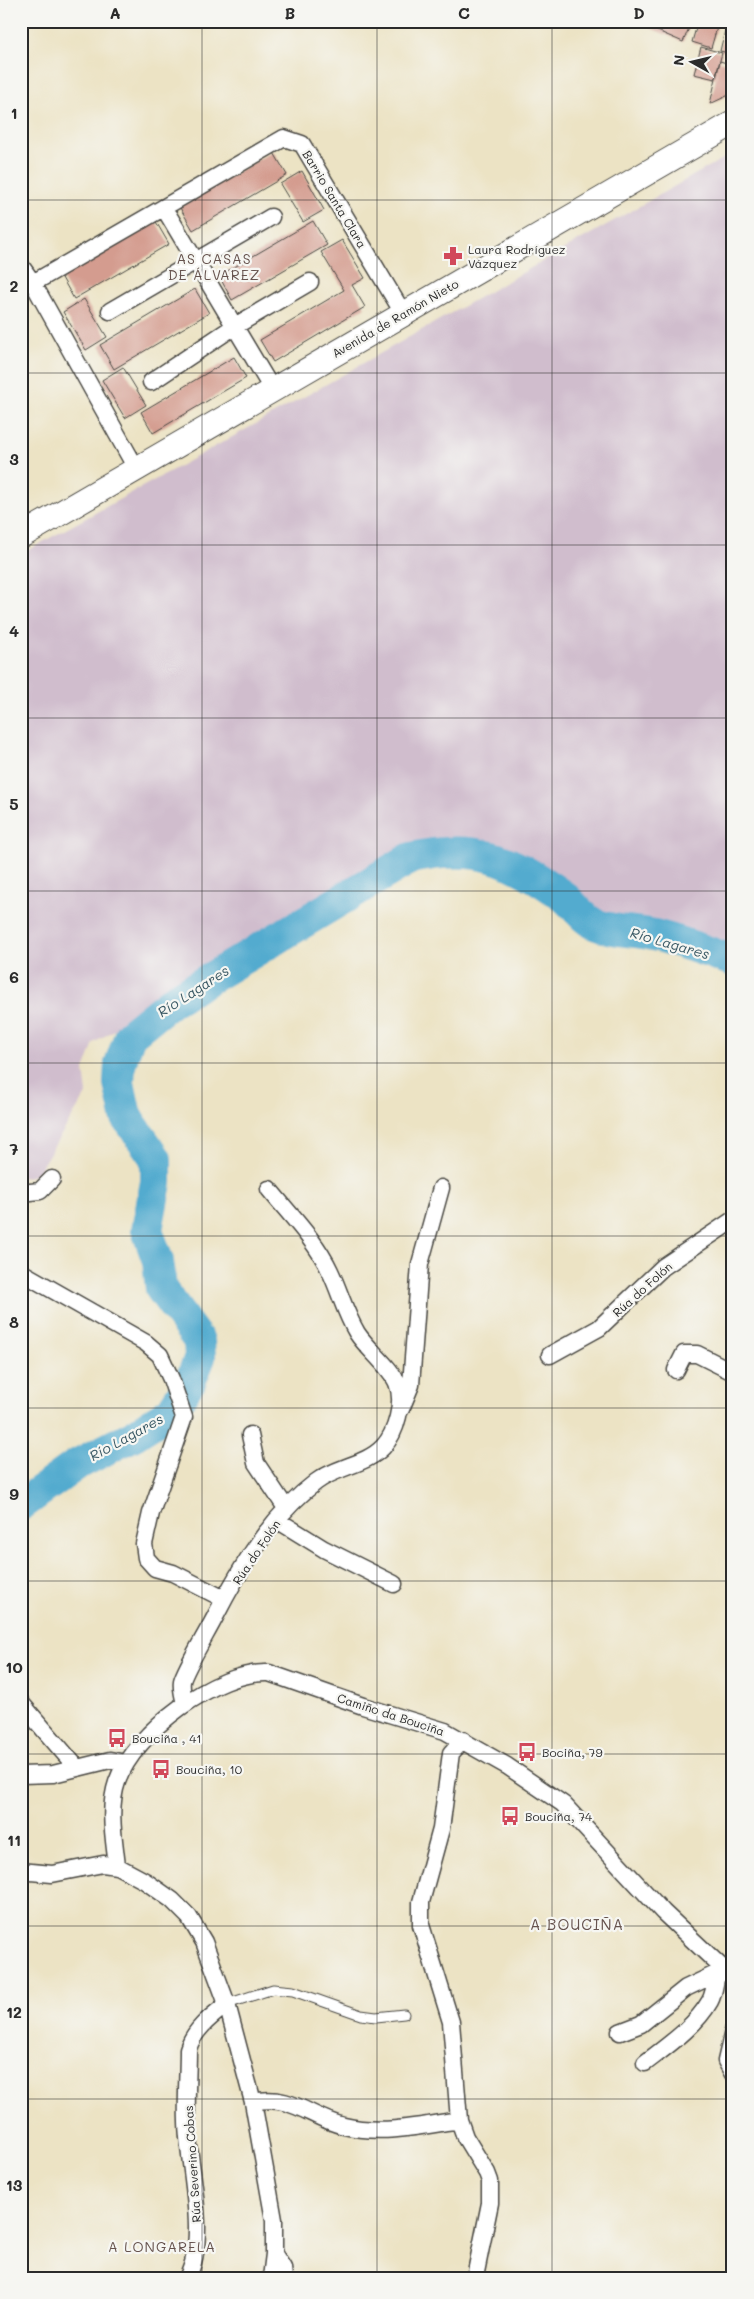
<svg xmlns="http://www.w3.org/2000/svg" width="754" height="2299" font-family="Mali,sans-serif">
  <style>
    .industrial { fill: #d0bdcd }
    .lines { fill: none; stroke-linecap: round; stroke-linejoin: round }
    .river { stroke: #52abcf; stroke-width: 32 }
    .building { fill: #d49c8f }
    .service-casing { stroke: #484742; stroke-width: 11 }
    .minor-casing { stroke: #484742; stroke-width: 19 }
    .secondary-casing { stroke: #484742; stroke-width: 26 }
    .service { stroke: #fff; stroke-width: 9 }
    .minor { stroke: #fff; stroke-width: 16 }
    .secondary { stroke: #fff; stroke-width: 24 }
    .grid { fill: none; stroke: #2b2b2b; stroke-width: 1; stroke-opacity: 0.55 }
    .labels { text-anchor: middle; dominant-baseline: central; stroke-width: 4.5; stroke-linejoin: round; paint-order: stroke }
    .street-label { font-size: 12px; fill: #2b2b2b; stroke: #f6f6f2 }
    .poi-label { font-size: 12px; fill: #2b2b2b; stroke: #f6f6f2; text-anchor: start }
    .neighbourhood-label { font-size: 14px; letter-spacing: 1px; fill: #66534e; stroke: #f6f6f2 }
    .water-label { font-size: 14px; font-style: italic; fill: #395864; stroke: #f6f6f2 }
    .quarter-label { font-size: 15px; letter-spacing: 1px; fill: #66534e; stroke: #f6f6f2 }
    .neatline { fill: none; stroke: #2b2b2b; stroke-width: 2 }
    .grid-label { font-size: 16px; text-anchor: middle; font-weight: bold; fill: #2b2b2b }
  </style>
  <rect width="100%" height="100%" fill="#f6f6f2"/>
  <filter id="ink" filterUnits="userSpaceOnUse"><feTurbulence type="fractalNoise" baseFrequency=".02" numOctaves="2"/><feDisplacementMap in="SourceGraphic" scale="10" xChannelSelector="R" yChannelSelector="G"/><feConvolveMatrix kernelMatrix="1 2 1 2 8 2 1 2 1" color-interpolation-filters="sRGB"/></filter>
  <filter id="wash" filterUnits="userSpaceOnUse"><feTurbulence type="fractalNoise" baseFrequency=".0096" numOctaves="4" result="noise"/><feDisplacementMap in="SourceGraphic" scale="20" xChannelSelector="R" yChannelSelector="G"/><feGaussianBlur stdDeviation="1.12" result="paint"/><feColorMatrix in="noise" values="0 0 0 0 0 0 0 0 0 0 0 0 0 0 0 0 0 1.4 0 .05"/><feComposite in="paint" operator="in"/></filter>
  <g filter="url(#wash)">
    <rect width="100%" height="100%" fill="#ece3c4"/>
    <path class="industrial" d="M733,153V956L688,941L642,929L602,923L574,896L504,852L489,847L447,843L415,848L198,976L94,1043L84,1070L87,1093L36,1175L21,1178V554L281,410Z"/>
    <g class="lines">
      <path class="river" d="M21,1505L76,1465L134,1435L171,1411L190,1382L200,1357L199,1341L161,1289L158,1261L147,1230L156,1182V1159L126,1116L119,1083L120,1064L130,1035L172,1001L411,858C475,843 511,858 563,896C574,904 584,921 597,925C613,931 632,931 649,934C678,940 706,951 733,961"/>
    </g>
    <g id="blocks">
      <path class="building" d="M648,21H692L683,42L646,26Z
        M698,21L718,24L711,48L692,42Z
        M726,26L733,27V54L720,51Z
        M701,47L722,53L715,79L694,74Z
        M720,61L733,65L731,94L710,104Z
        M273,151L287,175L193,230L179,206Z
        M302,171L324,210L303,222L280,184Z
        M155,220L169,244L74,299L61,276Z
        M313,221L327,245L232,300L219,276Z
        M342,240L365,278L352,285L365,307L273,362L260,340L344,290L321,252Z
        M195,289L209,313L114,369L100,345Z
        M84,299L107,337L86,350L63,312Z
        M234,357L246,378L153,433L141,412Z
        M123,367L146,405L125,418L102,380Z"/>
    </g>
  </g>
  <g filter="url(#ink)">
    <use href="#blocks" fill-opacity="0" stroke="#484742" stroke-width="1"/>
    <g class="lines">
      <g class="service-casing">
        <path id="service" d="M227,2004L273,1989L293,1991L361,2015L376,2017L404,2014"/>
      </g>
      <g class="minor-casing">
        <path id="minor" d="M164,208L272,389
          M21,266L33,283L137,470
          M33,283L284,138L302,144L403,313
          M110,311L271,217
          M151,382L235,326L310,282
          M21,1193L40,1191L52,1179
          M21,1272L146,1343L160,1355L171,1379L184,1417L151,1513L144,1544L146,1558L155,1568L173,1573L224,1599
          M550,1355L599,1328L663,1267L733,1220
          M676,1370L684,1354H697L733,1372
          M401,1409L411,1385L420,1264L441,1188
          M250,1435L256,1463L286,1508
          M277,1520L324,1549L394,1584
          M21,1703L77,1768
          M185,1703C183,1696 181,1688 182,1681C185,1669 208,1631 215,1617C240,1568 271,1516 316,1482C335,1467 366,1465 383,1447C396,1433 405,1402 397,1383C390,1366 368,1350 357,1333C345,1313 340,1292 330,1271C316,1241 290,1215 269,1189
          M463,1740L451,1753L441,1829L421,1902V1925L451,2022L459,2120L465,2137L487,2173L490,2181V2203L475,2277
          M21,1775L53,1774L110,1760L126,1763
          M117,1866C114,1839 108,1808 117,1782C134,1732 217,1670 269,1673L363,1706L445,1731L507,1766L563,1804L663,1912L733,1978
          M21,1871L52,1874L103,1864L117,1866L145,1881L172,1900L189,1917L204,1942L227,2004L253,2102L274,2220V2254L271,2278
          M733,2031L726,2061L733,2074
          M620,2032L641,2024L686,1988L724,1970
          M645,2063C667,2046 696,2026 710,2001C714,1994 715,1983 717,1974
          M253,2102C293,2094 308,2117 344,2126C381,2135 422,2126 459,2120
          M274,2254L283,2268L284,2278
          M187,2278C209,2237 188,2167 187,2122C186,2098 188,2073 188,2049C194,2029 212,2016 227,2004"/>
      </g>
      <g class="secondary-casing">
        <path id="secondary" d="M21,536L733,123"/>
      </g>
      <use href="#service" class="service"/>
      <use href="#minor" class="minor"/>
      <use href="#secondary" class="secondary"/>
    </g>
  </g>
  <path class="grid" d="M202,21V2278M377,21V2278M552,21V2278M21,200H733M21,373H733M21,545H733M21,718H733M21,891H733M21,1063H733M21,1236H733M21,1408H733M21,1581H733M21,1754H733M21,1926H733M21,2099H733"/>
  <defs>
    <g id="pharmacy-bare" transform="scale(1.5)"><path d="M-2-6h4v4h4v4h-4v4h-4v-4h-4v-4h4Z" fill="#d1495b" stroke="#f6f6f2" stroke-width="2.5" paint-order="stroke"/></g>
    <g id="bus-bare" transform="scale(1.5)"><path d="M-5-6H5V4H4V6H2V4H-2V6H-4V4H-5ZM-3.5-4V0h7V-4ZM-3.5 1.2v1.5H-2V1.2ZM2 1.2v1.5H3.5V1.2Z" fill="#d1495b" stroke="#f6f6f2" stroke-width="2.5" paint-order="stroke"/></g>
  </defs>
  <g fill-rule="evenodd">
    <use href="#pharmacy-bare" x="453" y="256"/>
    <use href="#bus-bare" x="117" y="1738"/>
    <use href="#bus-bare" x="527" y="1752"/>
    <use href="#bus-bare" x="161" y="1769"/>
    <use href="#bus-bare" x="510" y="1816"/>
  </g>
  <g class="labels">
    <g class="street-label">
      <text transform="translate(335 199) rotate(59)">Barrio Santa Clara</text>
      <text transform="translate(395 318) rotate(-30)">Avenida de Ramón Nieto</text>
      <text transform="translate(642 1289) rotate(-42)">Rúa do Folón</text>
      <text transform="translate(256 1552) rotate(-56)">Rúa do Folón</text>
      <text transform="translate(391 1714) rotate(18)">Camiño da Bouciña</text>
      <text transform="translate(192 2164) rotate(-94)">Rúa Severino Cobas</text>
    </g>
    <g class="poi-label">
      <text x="468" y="249">Laura Rodríguez<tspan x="468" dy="14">Vázquez</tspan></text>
      <text x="132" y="1738">Bouciña , 41</text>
      <text x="542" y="1752">Bociña, 79</text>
      <text x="176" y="1769">Bouciña, 10</text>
      <text x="525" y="1816">Bouciña, 74</text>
    </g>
    <g class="neighbourhood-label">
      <text x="214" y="258">AS CASAS<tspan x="214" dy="16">DE ÁLVAREZ</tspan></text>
      <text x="162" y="2246">A LONGARELA</text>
    </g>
    <g class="water-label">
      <text transform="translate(670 943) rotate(16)">Río Lagares</text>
      <text transform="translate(193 991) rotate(-33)">Río Lagares</text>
      <text transform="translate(126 1437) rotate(-29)">Río Lagares</text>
    </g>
    <g class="quarter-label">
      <text x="577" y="1924">A BOUCIÑA</text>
    </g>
  </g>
  <rect width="754" height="2299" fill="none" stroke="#f6f6f2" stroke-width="55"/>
  <g transform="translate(692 62) rotate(278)" stroke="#f6f6f2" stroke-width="4" paint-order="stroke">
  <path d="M0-4L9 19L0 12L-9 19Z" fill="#2b2b2b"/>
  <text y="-8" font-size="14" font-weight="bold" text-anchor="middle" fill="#2b2b2b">N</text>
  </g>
  <rect x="28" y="28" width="698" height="2244" class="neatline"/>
  <g class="grid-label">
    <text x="115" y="19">A</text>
    <text x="290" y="19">B</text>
    <text x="464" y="19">C</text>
    <text x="639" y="19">D</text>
    <text x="14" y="119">1</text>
    <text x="14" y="292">2</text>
    <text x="14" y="465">3</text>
    <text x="14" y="637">4</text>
    <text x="14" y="810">5</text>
    <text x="14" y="983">6</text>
    <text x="14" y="1155">7</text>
    <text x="14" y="1328">8</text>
    <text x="14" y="1500">9</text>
    <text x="14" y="1673">10</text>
    <text x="14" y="1846">11</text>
    <text x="14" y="2018">12</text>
    <text x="14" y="2191">13</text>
  </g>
</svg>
